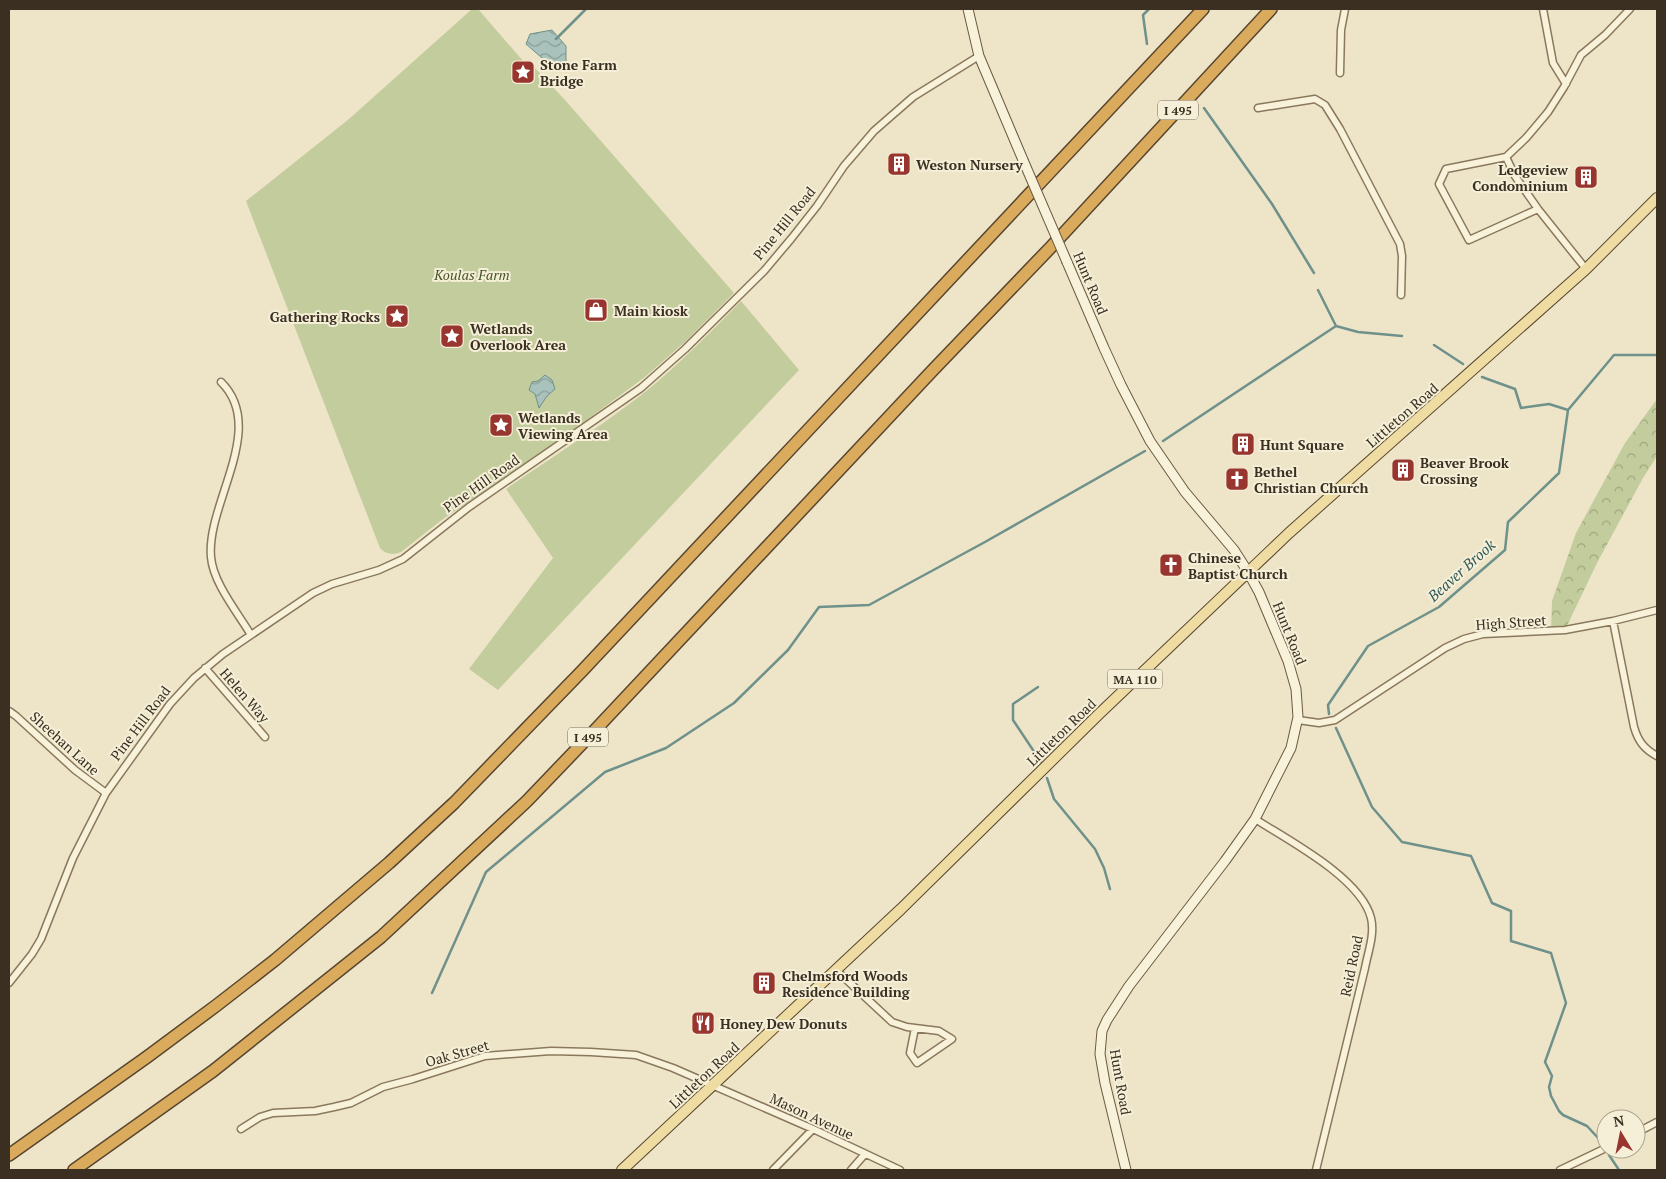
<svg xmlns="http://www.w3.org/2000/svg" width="1666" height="1179" font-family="'PT Serif',serif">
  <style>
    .forest { fill: url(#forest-crowns) }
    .green { fill: #c3cc9c }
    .water { fill: url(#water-waves); stroke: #6f918b }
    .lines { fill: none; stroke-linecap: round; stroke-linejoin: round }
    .stream { stroke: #6f918b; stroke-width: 2.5 }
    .street-casing { stroke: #8a785d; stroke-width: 9 }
    .secondary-casing { stroke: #6c5940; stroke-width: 11 }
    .primary-casing { stroke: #584631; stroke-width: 12 }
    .highway-casing { stroke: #584631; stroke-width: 14 }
    .street { stroke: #f8f2db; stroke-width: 6 }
    .secondary { stroke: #f8f2db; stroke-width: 9 }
    .primary { stroke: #efdca2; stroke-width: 10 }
    .highway { stroke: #daab5c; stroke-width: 11 }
    .secondary-bridge-casing { stroke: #6c5940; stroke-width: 11; stroke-linecap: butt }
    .secondary-bridge { stroke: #f8f2db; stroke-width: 9 }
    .labels { text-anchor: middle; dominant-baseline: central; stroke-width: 4; stroke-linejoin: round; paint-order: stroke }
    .shield { fill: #f5efd8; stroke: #726957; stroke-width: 1 }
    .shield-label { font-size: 12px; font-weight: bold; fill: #3a2f20 }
    .poi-label { font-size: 14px; font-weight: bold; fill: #3a2f20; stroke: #f5efd8; text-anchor: start }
    .street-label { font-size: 14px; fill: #3a2f20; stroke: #f5efd8 }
    .park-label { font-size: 14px; font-style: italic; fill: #475628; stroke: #f5efd8 }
    .water-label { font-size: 15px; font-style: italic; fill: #30595a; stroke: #f5efd8 }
  </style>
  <defs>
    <pattern id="forest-crowns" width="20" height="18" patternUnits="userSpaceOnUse" patternTransform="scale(1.25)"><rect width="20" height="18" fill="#c3cc9c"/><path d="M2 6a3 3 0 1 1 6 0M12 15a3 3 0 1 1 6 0" fill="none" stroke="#9fa67f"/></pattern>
    <pattern id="water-waves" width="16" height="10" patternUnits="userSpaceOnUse" patternTransform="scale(1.25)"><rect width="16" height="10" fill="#a9c2bc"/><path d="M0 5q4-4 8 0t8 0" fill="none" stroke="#8b9e98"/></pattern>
  </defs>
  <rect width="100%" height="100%" fill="#eee5c8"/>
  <path class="forest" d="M1657,399V456L1643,478L1597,563L1565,630L1551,631L1552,601L1576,533L1625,443Z"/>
  <path class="green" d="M472,9H478L530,69L533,66L565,100L734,293L686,341L645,377L542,453L443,519L401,552C394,555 386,555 380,548L246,201L349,119Z
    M741,301L799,370L498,690L469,669L553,558L506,489C556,454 609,422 656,383C686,357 714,329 741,301Z"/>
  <path class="water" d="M552,30L566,46V66L550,65L526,44L530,34Z
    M545,375L552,380L555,389L547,396L539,408L535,394L529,390L532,382L538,381Z"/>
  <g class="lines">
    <path class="stream" d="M556,39L586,9
      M1147,44L1143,15L1149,9
      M1204,108L1272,204L1314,273
      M1318,290L1336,326L1358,332L1402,336
      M1434,345L1463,364
      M1482,377L1515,389L1521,408L1549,404L1568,410
      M1163,441L1336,326
      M1038,687L1013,704V720L1041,762
      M1329,714L1328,705L1368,646L1439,607L1505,550L1508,522L1559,473L1568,410L1614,355H1657
      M1336,728L1372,807L1402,842L1471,856L1492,903L1511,911V941L1551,953L1566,1003L1545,1062L1552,1076L1549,1087L1551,1096L1559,1111L1563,1115L1587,1126L1599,1139
      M1047,778L1054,799L1095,849L1104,868L1110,889
      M432,993L486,872L605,772L666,748L734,703L788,650L819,607L869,605L985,542L1145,451
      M1609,1155L1619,1170"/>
    <g class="street-casing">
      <path id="street" d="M1543,9L1553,63L1566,84
        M1340,73L1341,30L1345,9
        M1258,108L1315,99L1325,105L1340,129L1400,244L1402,256L1401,295
        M1506,157L1526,138L1548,112L1564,87L1581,55L1605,35L1630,9
        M1538,209L1515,176L1506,157L1446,169L1439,184L1469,240L1538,209L1586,269
        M221,382C268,428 206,504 211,557C213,583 238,613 251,635
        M1613,621L1634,727C1638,741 1644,749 1657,756
        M205,668L265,737
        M9,711L16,716L75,770L106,793
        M1298,720L1319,723L1335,720L1445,648L1464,639L1483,634L1565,630L1613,621L1657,610
        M1255,819C1288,840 1361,878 1371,918C1375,934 1368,952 1365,968L1316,1170
        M836,970L892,1022L907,1027L939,1031L952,1039L917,1063L910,1053L915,1028
        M9,983L32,954L41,939L73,858L106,793L170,704L194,678L223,654L313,593L332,584L379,570L403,559L469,507L641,388L685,349L764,271L791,239L817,206L844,166L874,131L913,97L979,56
        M241,1129L260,1117L273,1113L315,1111L334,1107L351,1103L383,1087L413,1079L485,1056L551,1051L591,1052L636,1055L673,1068L813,1129L900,1170
        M1636,1133L1657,1122
        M773,1170L813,1129
        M851,1170L865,1154
        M1560,1170L1606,1148"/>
    </g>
    <g class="secondary-casing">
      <path id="secondary" d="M968,9L979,56L1023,160
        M1067,262L1104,348L1121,385L1150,441L1185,492L1234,550L1248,572L1259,592L1288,661L1296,689L1298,717L1291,748L1255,819L1225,861L1129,986L1107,1020L1102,1031L1100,1054L1105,1083L1126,1170"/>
    </g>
    <g class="primary-casing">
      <path id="primary" d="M622,1170L901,909L1099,714L1289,533L1586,269L1657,198"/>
    </g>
    <g class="highway-casing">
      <path id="highway" d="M9,1155L147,1057L217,1005L275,960L389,863L454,803L582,671L1203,9
        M74,1170L213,1071L381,937L527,801L597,728L932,371L1051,247L1271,9"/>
    </g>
    <use href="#street" class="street"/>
    <use href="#secondary" class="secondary"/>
    <use href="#primary" class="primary"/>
    <use href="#highway" class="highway"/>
    <g class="secondary-bridge-casing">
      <path id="secondary-bridge" d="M1023,160L1067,262"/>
    </g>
    <use href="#secondary-bridge" class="secondary-bridge"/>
  </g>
  <defs>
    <g id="sight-square" transform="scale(1.25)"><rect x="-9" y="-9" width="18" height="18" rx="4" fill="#97352e" stroke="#f5efd8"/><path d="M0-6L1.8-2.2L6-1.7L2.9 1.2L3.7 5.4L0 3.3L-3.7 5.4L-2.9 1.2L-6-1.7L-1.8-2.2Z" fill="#fff"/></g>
    <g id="building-square" transform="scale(1.25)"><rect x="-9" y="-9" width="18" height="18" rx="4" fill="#97352e" stroke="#f5efd8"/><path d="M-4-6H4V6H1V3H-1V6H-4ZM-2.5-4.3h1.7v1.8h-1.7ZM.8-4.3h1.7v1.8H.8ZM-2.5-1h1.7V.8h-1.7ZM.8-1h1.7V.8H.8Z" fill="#fff"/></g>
    <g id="shop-square" transform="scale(1.25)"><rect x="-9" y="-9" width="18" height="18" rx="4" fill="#97352e" stroke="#f5efd8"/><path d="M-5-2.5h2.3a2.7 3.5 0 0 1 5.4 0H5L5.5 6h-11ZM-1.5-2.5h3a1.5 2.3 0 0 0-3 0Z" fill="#fff"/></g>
    <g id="church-square" transform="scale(1.25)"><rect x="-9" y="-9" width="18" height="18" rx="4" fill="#97352e" stroke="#f5efd8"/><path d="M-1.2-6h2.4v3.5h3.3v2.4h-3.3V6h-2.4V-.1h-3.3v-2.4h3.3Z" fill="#fff"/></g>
    <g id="restaurant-square" transform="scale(1.25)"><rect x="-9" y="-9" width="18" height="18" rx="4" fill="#97352e" stroke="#f5efd8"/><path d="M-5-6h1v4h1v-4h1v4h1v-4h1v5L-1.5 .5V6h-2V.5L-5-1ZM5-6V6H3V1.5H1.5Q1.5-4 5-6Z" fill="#fff"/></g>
  </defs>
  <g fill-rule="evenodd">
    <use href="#sight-square" x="523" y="72"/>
    <use href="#building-square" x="899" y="164"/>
    <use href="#building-square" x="1586" y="177"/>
    <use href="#shop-square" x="596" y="310"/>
    <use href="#sight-square" x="397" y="316"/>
    <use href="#sight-square" x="452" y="336"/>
    <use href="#sight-square" x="501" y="425"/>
    <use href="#building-square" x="1243" y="444"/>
    <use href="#building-square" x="1403" y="470"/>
    <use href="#church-square" x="1237" y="479"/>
    <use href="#church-square" x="1171" y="565"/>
    <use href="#building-square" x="764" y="983"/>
    <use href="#restaurant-square" x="703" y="1023"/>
  </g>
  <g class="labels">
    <g class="shield">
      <rect x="1158" y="100.5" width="40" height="19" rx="4"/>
      <rect x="1107.5" y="669.5" width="55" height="19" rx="4"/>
      <rect x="568" y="727.5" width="40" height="19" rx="4"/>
    </g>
    <g class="shield-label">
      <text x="1178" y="110">I 495</text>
      <text x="1135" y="679">MA 110</text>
      <text x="588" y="737">I 495</text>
    </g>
    <g class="poi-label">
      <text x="540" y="64">Stone Farm<tspan x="540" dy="16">Bridge</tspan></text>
      <text x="916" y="164">Weston Nursery</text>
      <text x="1568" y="169" text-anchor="end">Ledgeview<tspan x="1568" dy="16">Condominium</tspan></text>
      <text x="614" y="310">Main kiosk</text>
      <text x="380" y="316" text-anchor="end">Gathering Rocks</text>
      <text x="470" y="328">Wetlands<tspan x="470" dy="16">Overlook Area</tspan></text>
      <text x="518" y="417">Wetlands<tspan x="518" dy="16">Viewing Area</tspan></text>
      <text x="1260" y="444">Hunt Square</text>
      <text x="1420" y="462">Beaver Brook<tspan x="1420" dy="16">Crossing</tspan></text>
      <text x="1254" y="471">Bethel<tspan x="1254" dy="16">Christian Church</tspan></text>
      <text x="1188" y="557">Chinese<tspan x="1188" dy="16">Baptist Church</tspan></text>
      <text x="782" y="975">Chelmsford Woods<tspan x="782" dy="16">Residence Building</tspan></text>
      <text x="720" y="1023">Honey Dew Donuts</text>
    </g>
    <g class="street-label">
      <text transform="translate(784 223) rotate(-51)">Pine Hill Road</text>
      <text transform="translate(1091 283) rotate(67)">Hunt Road</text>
      <text transform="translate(1402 415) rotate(-41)">Littleton Road</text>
      <text transform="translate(481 483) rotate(-35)">Pine Hill Road</text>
      <text transform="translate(1511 622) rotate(-4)">High Street</text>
      <text transform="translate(1290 633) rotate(68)">Hunt Road</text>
      <text transform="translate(245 695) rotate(49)">Helen Way</text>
      <text transform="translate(140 723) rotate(-53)">Pine Hill Road</text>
      <text transform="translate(1061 732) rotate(-44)">Littleton Road</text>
      <text transform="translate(65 743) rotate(42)">Sheehan Lane</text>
      <text transform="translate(1351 966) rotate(-78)">Reid Road</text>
      <text transform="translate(457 1053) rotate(-16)">Oak Street</text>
      <text transform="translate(704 1075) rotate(-43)">Littleton Road</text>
      <text transform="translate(1121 1082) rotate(80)">Hunt Road</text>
      <text transform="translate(812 1116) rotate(25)">Mason Avenue</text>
    </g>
    <g class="park-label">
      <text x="472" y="274">Koulas Farm</text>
    </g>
    <g class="water-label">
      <text transform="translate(1461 570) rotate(-42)">Beaver Brook</text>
    </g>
  </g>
  <rect width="1666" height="1179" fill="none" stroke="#3a2f20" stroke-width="20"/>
  <g transform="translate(1621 1134) rotate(350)"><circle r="24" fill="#f5efd8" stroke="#aaa28e"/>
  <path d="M0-4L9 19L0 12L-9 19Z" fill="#97352e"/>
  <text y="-8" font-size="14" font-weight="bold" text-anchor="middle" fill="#3a2f20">N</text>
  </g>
</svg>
